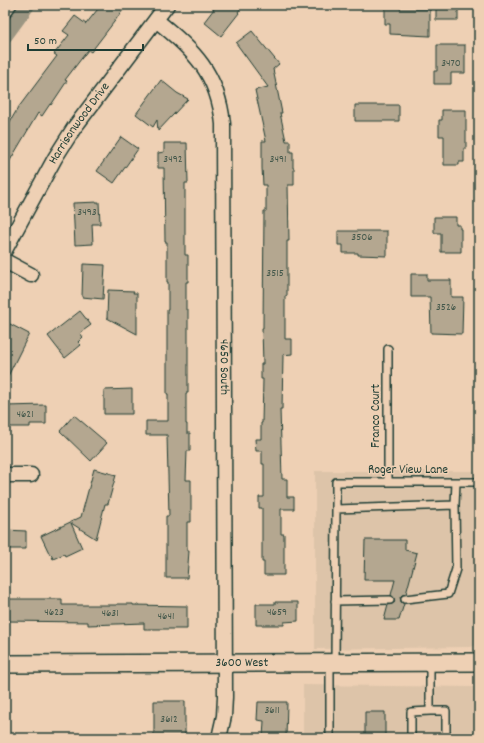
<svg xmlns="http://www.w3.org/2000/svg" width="484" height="743" font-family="Dekko,sans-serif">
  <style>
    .built { fill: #ddc4a9 }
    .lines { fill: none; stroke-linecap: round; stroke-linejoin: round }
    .canal { stroke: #9c9682; stroke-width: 16 }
    .building { fill: #b4a790; stroke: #1f3d34 }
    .service-casing { stroke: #1f3d34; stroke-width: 10 }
    .minor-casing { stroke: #1f3d34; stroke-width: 17 }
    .tertiary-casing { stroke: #1f3d34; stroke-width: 20 }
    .service { stroke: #eed0b4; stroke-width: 7 }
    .minor { stroke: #eed0b4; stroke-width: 14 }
    .tertiary { stroke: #eed0b4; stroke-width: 17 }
    .labels { text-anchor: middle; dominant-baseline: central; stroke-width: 3; stroke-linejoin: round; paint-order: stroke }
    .number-label { font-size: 11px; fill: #44584b }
    .street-label { font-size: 13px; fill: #1f3d34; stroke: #eed0b4 }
  </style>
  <rect width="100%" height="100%" fill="#eed0b4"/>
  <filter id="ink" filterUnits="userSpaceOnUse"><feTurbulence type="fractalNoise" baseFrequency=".025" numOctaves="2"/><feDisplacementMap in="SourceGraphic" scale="8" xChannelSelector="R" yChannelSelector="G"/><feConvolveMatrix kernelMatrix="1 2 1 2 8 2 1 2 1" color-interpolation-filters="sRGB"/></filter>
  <g filter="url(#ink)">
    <path class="built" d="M315,471H479V645L470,647L315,649Z
      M303,685L474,687L479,690V738H303Z"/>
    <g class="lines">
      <path class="canal" d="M5,35L27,5"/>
    </g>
    <path class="building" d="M101,5H127L91,52L88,50L65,80L67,81L51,105L50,104L42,116L38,113L5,169V130L18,108L57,56L54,54L69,35L63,31L75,16L86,24Z
      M217,5H243L238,12L239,13L221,36L204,22Z
      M436,5H458V20H436Z
      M385,6H400V9H430V36L390,34V24H385Z
      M252,31L279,64L273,69L282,113H280L286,141H290V152H293V168H294V185H288L289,241H287V296H285V339H292V354L283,355L282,409H280L282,479H287V497H294V509H281V534H284V575H264V562H262V508H259V497H264V464H262V451H256L255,439H261V423H262L263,379H261V364H263L262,328H263L264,211H266V185H263L262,168V141H266L255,90L268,87L236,43Z
      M437,45H465V73H451V84H434V71H437Z
      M161,80L177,93L188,99L158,131L157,120L153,127L136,114Z
      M355,105H399V121H355Z
      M442,110H466V148H464V162H459V165H444V136H439V120H442Z
      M121,137L138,149L114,183L97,171Z
      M164,143H187L188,183H185V255H188V282H186V310H188V393H186V424H187V433H190V451H187L186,480H191V522H187V551H189L187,578H166V516H169L167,435H146V421H168V394H167V310H168V282H167V242H165L164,168H158V153L164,152Z
      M99,202L100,224H92L93,244L75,245L73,203Z
      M434,217H456V225H460V229H461V252H441V233H434Z
      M338,231H387V256L358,255V253H343V245H338Z
      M83,264L105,265L103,299L82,297Z
      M411,274H427V280H451V297H463L462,334L431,333L430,297H411Z
      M108,290L134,291L133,293H137V334L107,318Z
      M80,311L91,325L80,333L83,337L78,342L81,345L65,358L48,336Z
      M8,323L29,334L5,382V330Z
      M132,389V414H104V390Z
      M46,405V424H30V427H5V406Z
      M74,415L107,443L91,461L60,431Z
      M94,469L116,475L108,504H105L96,539L71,523L82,548L65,556L64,554L53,559L51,554L50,555L41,536L81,517Z
      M5,530L26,531V549H5Z
      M365,540H405V550L417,553L406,594L402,595L400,597L401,602L404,604L399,620H384L388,605L392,604L395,602L394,598L391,595L395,580H364Z
      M9,599H62V605H117V604H133V605L187,606V629H144V623L88,625V622L5,621V603H9Z
      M275,602H298V621L284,622V625H256V604H275Z
      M154,701H185V738H154Z
      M258,702H287L286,738H263L264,721L257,720Z
      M365,712H385V738H365Z"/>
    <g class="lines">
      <g class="service-casing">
        <path id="service" d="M5,16L13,5
          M388,349V482
          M336,509V482H479
          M405,599L448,594L456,569L455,505
          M335,601L390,600
          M335,663L336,509L455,505L456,482
          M430,711H446V738
          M330,738V663
          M411,738V712L430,711V663"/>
      </g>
      <g class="minor-casing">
        <g id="minor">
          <path id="s1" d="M156,20C194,50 218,74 223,124L225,697L224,716L219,738"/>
          <path id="s2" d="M5,250L55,158L74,128L167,5"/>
          <path d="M5,261L31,275"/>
          <path d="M5,475H31"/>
        </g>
      </g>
      <g class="tertiary-casing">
        <g id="tertiary">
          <path id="s3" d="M5,664L479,662"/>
        </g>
      </g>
      <use href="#service" class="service"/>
      <use href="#minor" class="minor"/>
      <use href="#tertiary" class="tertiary"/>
    </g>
  </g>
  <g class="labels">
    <g class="number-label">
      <text x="451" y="64">3470</text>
      <text x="173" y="160">3492</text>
      <text x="278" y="160">3491</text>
      <text x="87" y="213">3493</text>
      <text x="362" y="238">3506</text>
      <text x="275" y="274">3515</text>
      <text x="446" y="308">3526</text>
      <text x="25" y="415">4621</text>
      <text x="54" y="613">4623</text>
      <text x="277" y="613">4659</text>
      <text x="110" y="614">4631</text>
      <text x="166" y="617">4641</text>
      <text x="272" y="711">3611</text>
      <text x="169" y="720">3612</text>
    </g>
    <g class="street-label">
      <text stroke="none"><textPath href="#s2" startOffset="147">Harrisonwood Drive</textPath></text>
      <text stroke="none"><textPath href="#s1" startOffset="371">4650 South</textPath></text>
      <text transform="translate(376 416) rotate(-90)">Franco Court</text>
      <text x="408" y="470">Roger View Lane</text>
      <text stroke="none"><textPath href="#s3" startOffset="237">3600 West</textPath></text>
    </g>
  </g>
  <rect width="484" height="743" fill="none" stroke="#eed0b4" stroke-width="20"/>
  <rect x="10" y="10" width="464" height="723" fill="none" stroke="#1f3d34" stroke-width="1.5" filter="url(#ink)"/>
  <path d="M28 44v6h115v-6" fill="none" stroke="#1f3d34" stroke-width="2"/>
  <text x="34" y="44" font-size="12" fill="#1f3d34" stroke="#eed0b4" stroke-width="3" paint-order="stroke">50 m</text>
</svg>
